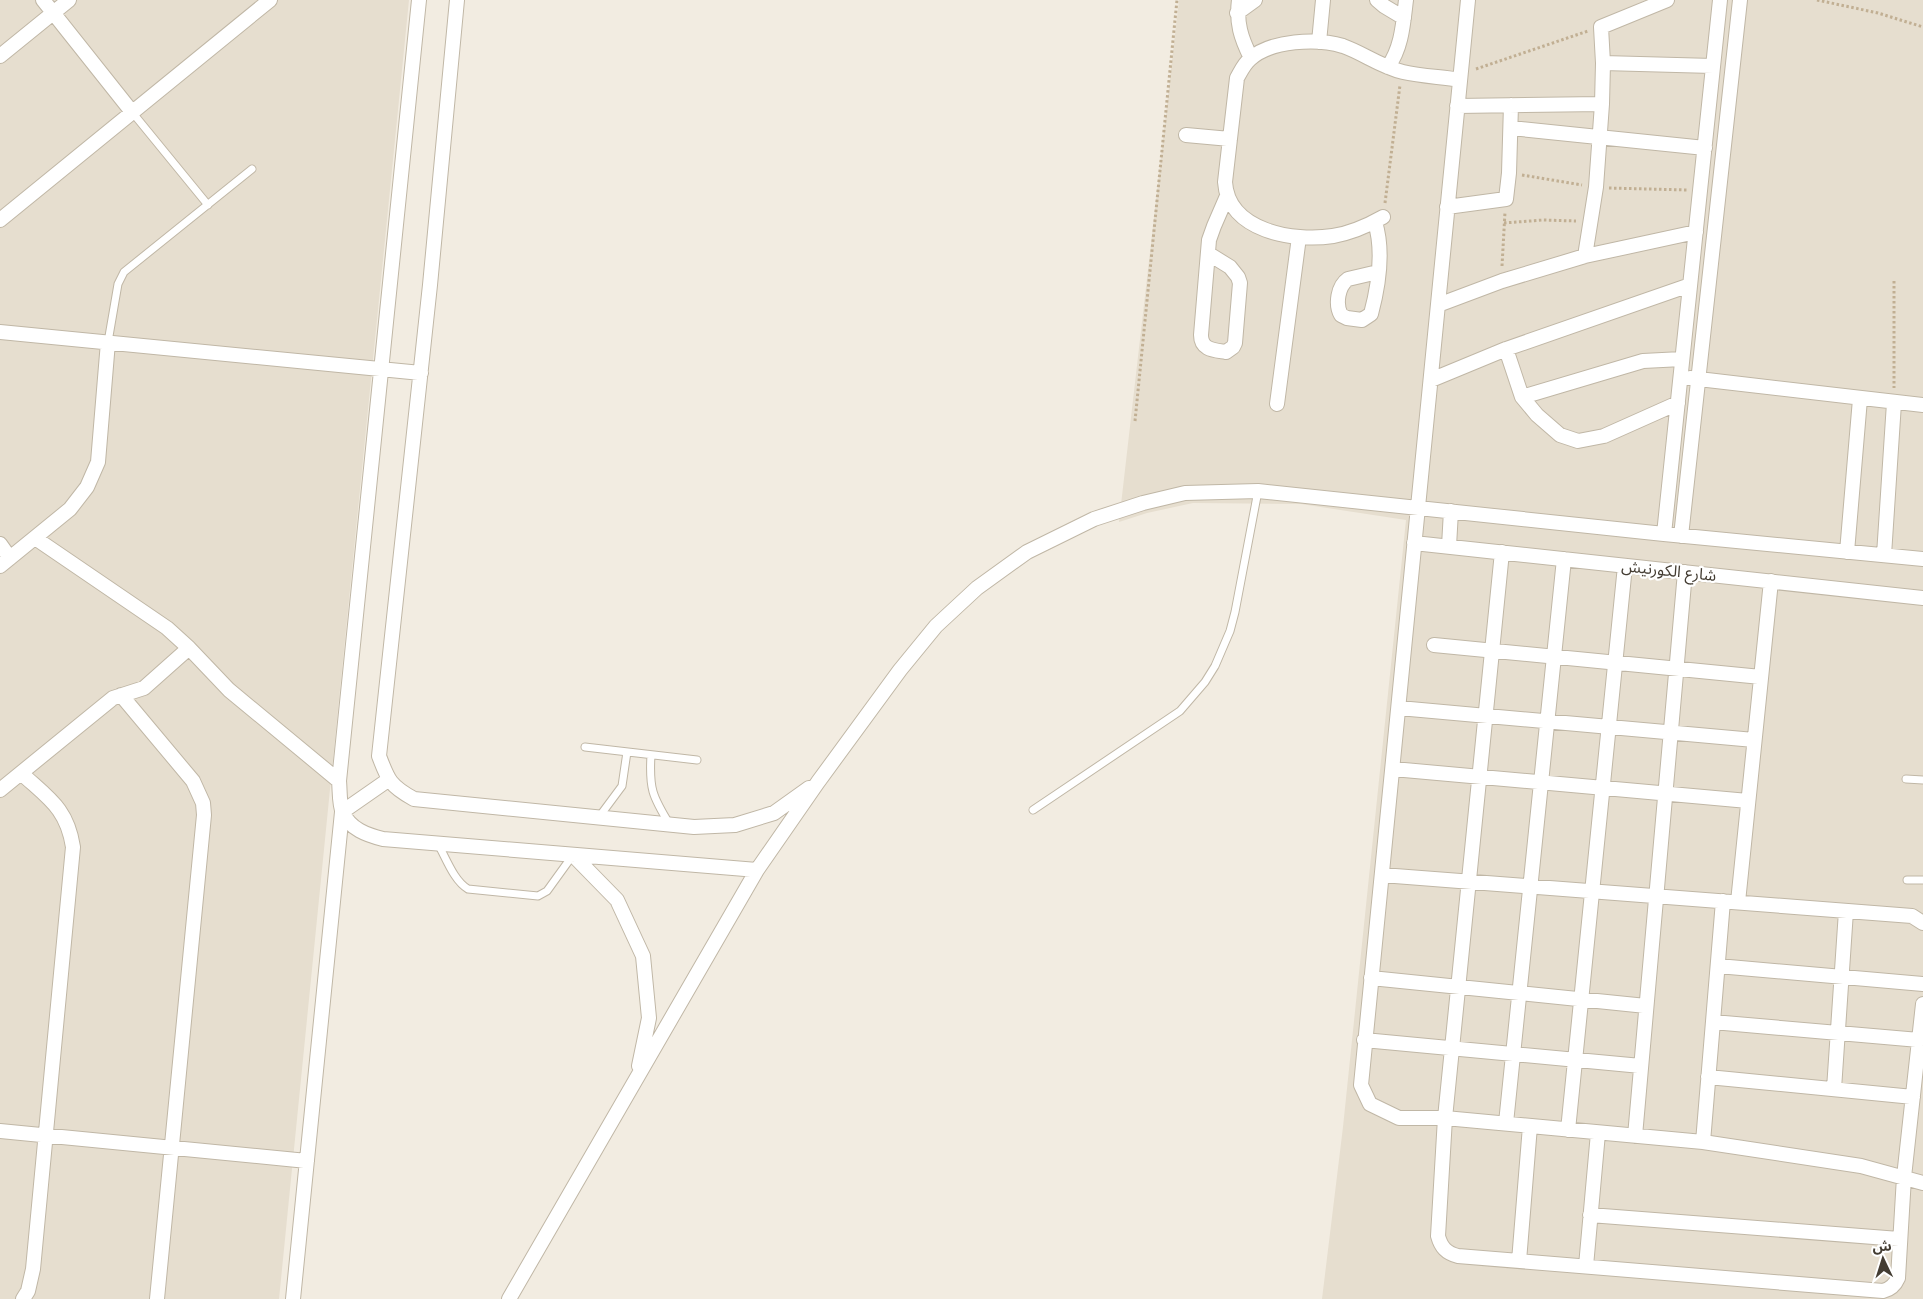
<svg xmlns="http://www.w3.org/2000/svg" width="1923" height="1299" font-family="Quicksand,'Noto Sans Arabic',sans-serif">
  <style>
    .residential { fill: #e6decf }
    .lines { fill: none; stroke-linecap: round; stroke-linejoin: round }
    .lane-casing { stroke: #c0b7a6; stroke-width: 9 }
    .street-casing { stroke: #c0b7a6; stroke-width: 16 }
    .path { stroke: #c1af93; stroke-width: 3; stroke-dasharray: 2.5 2.5; stroke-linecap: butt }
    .lane { stroke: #fff; stroke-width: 7 }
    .street { stroke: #fff; stroke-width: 14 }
    .labels { text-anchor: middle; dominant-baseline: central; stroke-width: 4.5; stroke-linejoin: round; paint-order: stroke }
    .street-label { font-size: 16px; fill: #433c32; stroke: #fff }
  </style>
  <rect width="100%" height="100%" fill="#f2ece1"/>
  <path class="residential" d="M0,0H409L279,1299H0Z
    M1179,0H1923V1299H1322L1343,1127L1406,520L1301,504L1193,503L1147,513L1119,522Z"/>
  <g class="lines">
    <g class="lane-casing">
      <path id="lane" d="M132,112L208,205
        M108,342L118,284L124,272L252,169
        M585,747L697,760
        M651,755C649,788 652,796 670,825
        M1906,779L1923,780
        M1033,810L1180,711L1205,682L1215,666L1230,631L1235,612L1258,491
        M599,817L622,786L627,752
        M438,844C446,858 454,881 468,889L538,896L547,891L573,855
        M1907,880H1923"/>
    </g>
    <g class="street-casing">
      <path id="street" d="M43,0L132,112
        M419,0L339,781C340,790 339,805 343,813C350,829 367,835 383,839L757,870
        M457,0L430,285L379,756C388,780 390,786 414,799L694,827L735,825L774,813L809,788
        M1239,0C1236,23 1241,38 1251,58
        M1377,0L1384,6L1404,18
        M1468,0L1361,1085L1370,1104L1399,1118H1445L1703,1142L1861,1166L1923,1183
        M1237,13L1255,0
        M1319,42L1323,0
        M0,56L69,0
        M1603,63L1601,27L1667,0
        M1388,67C1402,47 1403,24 1406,0
        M1602,104L1603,63L1713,66
        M1457,106L1602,104L1596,187L1585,256
        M1511,128L1705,148
        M1186,135L1230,139
        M1447,207L1506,199L1509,173L1511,105
        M1383,217C1367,226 1351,233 1333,236C1293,242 1228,231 1225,182L1237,78C1241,71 1244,64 1250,59C1271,40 1317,38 1343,46C1363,53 1381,67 1403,72C1421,76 1441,77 1460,80
        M0,220L270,0
        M1375,222C1384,251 1379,284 1371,314L1362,320L1347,318L1341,315C1335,304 1338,286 1348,279L1378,272
        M1209,254L1230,267L1238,277L1240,283L1235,343L1233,347L1226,352C1214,350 1201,350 1201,335L1209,240L1214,226L1227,196
        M1438,305L1502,281L1585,256L1696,232
        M0,332L421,373
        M1506,349L1522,397L1537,415L1560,435L1578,441L1604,436L1678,403
        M1690,378L1923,405
        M1431,380L1506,349L1690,285
        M1522,397L1643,361L1682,359
        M1277,404L1299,237
        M1664,534L1720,0
        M1681,536L1740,0
        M35,538L167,628L189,648L229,690L339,781
        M1414,543L1923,598
        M0,544L10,558
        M1449,546L1451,511
        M1502,552L1445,1118L1438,1236C1441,1247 1446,1253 1458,1256L1883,1291C1891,1289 1895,1285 1898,1278L1904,1177L1923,1004
        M1847,552L1860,399
        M1884,555L1894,403
        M0,566L70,509L87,487L98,462L108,342
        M1434,645L1761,677
        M121,695L193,781L203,803L204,815L157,1299
        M1399,708L1754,740
        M1393,769L1748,801
        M21,773C48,798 67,808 73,847L33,1269L28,1291L23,1299
        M0,790L113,698L144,688L189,648
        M573,855L617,900L643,956L649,1018L639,1066
        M1382,875L1912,916L1923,923
        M1738,902L1771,581
        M1718,966L1923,984
        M1371,978L1646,1006
        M1713,1022L1919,1040
        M1364,1040L1641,1066
        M1708,1077L1913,1097
        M1834,1089L1846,911
        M1506,1123L1564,559
        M1568,1130L1625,566
        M0,1131L307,1161
        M1635,1136L1685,572
        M1703,1142L1723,901
        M1590,1215L1899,1239
        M1519,1261L1530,1126
        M1586,1266L1598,1133
        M293,1299L342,812L388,780
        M509,1299L757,870L818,782L900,670L936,626L977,588L1027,552L1094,519L1143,503L1185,493L1258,491L1664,534L1923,559"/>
    </g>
    <path class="path" d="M1817,0L1878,13L1923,27
      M1476,69L1588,31
      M1522,175L1582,185
      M1609,188L1687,190
      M1385,203L1400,85
      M1504,223L1543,220L1576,221
      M1502,266L1505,212
      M1894,281V388
      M1135,421L1177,0"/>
    <use href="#lane" class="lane"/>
    <use href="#street" class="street"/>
  </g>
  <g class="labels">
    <g class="street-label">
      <text transform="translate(1669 570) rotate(6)">شارع الكورنيش</text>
    </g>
  </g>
  <g transform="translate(1883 1259) rotate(356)" stroke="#ffffff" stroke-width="4" paint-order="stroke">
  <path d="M0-4L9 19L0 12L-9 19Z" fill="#433c32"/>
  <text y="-8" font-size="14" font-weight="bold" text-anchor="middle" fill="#433c32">ش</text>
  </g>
</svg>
